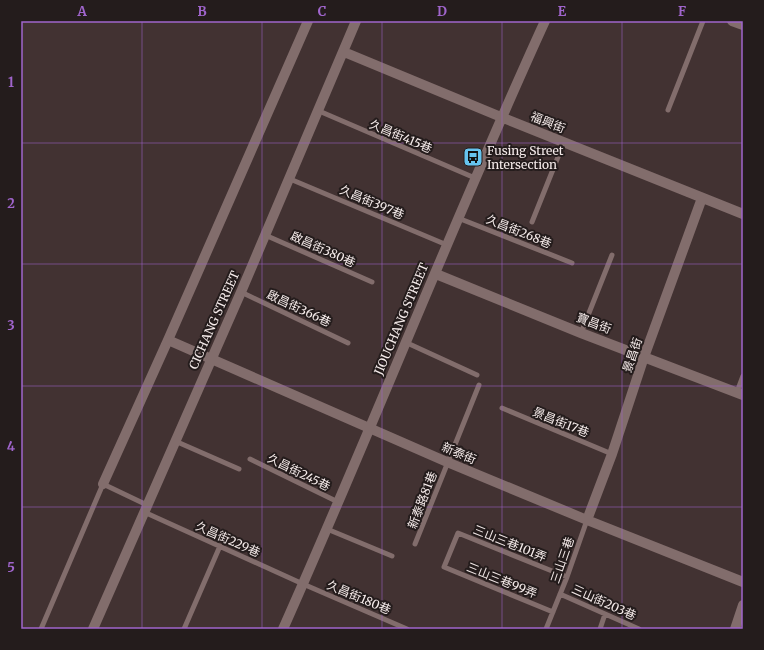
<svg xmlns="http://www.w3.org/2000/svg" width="764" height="650" font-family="Merriweather,'Noto Sans TC',serif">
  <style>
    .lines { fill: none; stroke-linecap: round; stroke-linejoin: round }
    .service { stroke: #826d6c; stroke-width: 5 }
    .minor { stroke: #826d6c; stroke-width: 10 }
    .tertiary { stroke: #826d6c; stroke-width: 10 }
    .grid { fill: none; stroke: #a065cc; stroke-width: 1; stroke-opacity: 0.55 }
    .labels { text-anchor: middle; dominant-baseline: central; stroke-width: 4; stroke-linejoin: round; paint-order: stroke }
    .street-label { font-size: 12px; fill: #f5ebea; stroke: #241c1c }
    .poi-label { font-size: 12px; fill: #f5ebea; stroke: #241c1c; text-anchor: start }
    .neatline { fill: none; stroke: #a065cc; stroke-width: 1.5 }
    .grid-label { font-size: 13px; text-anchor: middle; font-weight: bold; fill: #a065cc }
  </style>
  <rect width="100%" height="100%" fill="#423232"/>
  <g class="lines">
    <path class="service" d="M668,110L703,21
      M319,111L475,178
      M290,179L447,245
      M458,218L572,263
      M532,222L564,142
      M265,235L372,282
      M241,292L348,343
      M581,333L612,255
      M405,342L477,375
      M737,392L743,376
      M502,408L612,454
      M175,441L239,469
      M250,459L338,502
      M144,512L303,584L407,629
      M327,529L392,556
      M415,544L479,385
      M560,594L639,629
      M553,612L444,567L458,533L567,577
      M41,629L103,484L147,505
      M184,629L220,546
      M546,629L567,577L587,520
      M600,629L605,614"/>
    <path class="minor" d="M344,52L501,117L743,214
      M436,274L581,333L743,395
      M168,340L447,462L587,520L743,582
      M103,484L168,340L308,21
      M587,520L612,454L644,357L702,198
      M93,629L241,292L356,21
      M283,629C373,427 453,222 545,21
      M735,629L743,605"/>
    <path class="tertiary" d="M732,21L743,25"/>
  </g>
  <path class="grid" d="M142,21V629M262,21V629M382,21V629M502,21V629M622,21V629M21,143H743M21,264H743M21,386H743M21,507H743"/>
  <defs>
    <g id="bus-square" transform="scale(1)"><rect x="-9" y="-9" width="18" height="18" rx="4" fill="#66c4ef" stroke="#241c1c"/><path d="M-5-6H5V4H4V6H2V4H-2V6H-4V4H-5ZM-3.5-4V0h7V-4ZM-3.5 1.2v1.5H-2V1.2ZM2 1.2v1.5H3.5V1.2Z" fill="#111"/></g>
  </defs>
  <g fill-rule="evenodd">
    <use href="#bus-square" x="473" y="157"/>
  </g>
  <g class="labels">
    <g class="street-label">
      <text transform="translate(548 122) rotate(22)">福興街</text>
      <text transform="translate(401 136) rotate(23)">久昌街415巷</text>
      <text transform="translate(372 202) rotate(23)">久昌街397巷</text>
      <text transform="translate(519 231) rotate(22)">久昌街268巷</text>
      <text transform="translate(323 249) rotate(24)">啟昌街380巷</text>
      <text transform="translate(299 308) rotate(25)">啟昌街366巷</text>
      <text transform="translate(401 319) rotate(-67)">JIOUCHANG STREET</text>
      <text transform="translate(214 320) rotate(-66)">CICHANG STREET</text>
      <text transform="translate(594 323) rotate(21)">寶昌街</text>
      <text transform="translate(632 355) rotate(-71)">景昌街</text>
      <text transform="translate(561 422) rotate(22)">景昌街17巷</text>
      <text transform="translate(459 453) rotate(23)">新泰街</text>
      <text transform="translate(299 472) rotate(26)">久昌街245巷</text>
      <text transform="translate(422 500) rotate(-69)">新泰路81巷</text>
      <text transform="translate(228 539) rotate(24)">久昌街229巷</text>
      <text transform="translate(510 543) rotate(22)">三山三巷101弄</text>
      <text transform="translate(562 560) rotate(-71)">三山三巷</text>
      <text transform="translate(502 580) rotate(22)">三山三巷99弄</text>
      <text transform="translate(359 597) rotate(23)">久昌街180巷</text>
      <text transform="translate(604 602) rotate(24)">三山街203巷</text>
    </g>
    <g class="poi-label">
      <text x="487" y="150">Fusing Street<tspan x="487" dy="14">Intersection</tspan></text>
    </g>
  </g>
  <rect width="764" height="650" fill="none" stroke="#241c1c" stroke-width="44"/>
  <rect x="22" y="22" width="720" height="606" class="neatline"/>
  <g class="grid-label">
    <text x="82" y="16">A</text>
    <text x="202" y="16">B</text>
    <text x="322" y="16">C</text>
    <text x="442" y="16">D</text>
    <text x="562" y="16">E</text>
    <text x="682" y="16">F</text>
    <text x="11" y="87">1</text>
    <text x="11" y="208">2</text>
    <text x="11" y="330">3</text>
    <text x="11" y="451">4</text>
    <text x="11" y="572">5</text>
  </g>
</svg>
